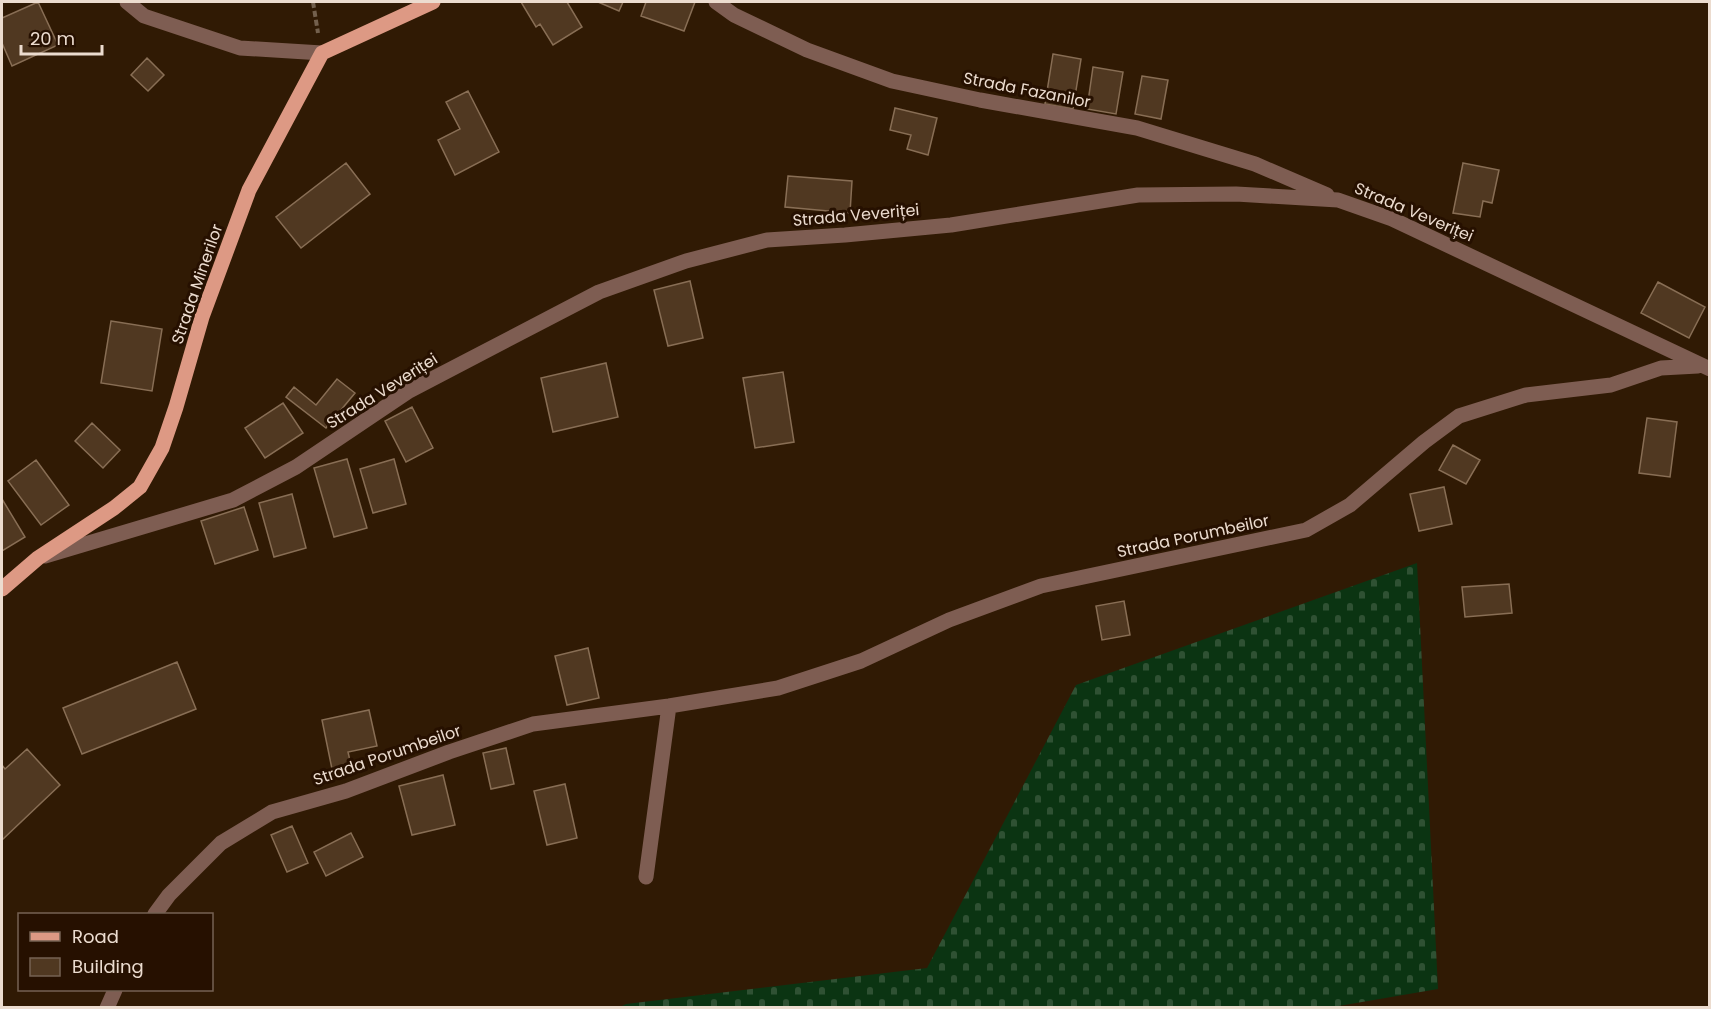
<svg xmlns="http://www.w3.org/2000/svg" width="1711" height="1009" font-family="Poppins,sans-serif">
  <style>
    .cemetery { fill: url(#cemetery-stones) }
    .building { fill: #503821; stroke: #886e55; stroke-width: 1.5 }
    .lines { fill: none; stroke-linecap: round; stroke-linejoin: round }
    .path { stroke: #73604d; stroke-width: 4; stroke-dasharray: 6 3; stroke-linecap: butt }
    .minor { stroke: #7e5d52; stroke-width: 15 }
    .major { stroke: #dd9984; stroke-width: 15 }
    .labels { text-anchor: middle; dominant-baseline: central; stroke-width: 6; stroke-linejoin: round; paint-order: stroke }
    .street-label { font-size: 16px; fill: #ecdccf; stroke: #261000 }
  </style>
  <defs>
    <pattern id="cemetery-stones" width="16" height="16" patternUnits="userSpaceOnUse" patternTransform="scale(1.5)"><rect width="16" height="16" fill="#0b3412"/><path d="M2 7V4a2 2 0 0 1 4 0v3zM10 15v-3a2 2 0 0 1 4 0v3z" fill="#2f5133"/></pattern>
  </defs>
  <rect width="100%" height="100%" fill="#301a04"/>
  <path class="cemetery" d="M1417,563L1438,989L1327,1008L620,1007L626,1004L927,968L1076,685Z"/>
  <path class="building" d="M38,2L58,45L12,66L2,43V18Z
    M521,2H567L582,27L553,45L540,24L536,27Z
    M598,2H623L619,11Z
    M646,2H695L684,31L641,16Z
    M1053,54L1081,59L1073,109L1045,104Z
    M147,58L164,75L148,91L131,75Z
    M1093,67L1123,72L1116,114L1087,109Z
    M1142,76L1168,80L1161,119L1135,114Z
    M468,91L499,152L455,175L438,140L460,129L446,102Z
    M895,108L937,118L928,155L907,149L911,135L890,130Z
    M346,163L370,194L301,248L276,217Z
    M1463,163L1499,170L1492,203L1483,201L1480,217L1453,213Z
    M788,176L852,181L850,213L785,207Z
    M690,281L703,338L668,346L654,290Z
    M1658,282L1705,307L1689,338L1641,313Z
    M111,321L162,329L152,391L101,383Z
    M606,363L618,417L553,432L541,378Z
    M783,372L794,442L755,448L743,378Z
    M337,379L355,393L326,428L286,397L294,387L316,405Z
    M283,403L303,433L265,458L245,428Z
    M412,407L433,448L406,462L385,421Z
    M1647,418L1677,422L1670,477L1639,473Z
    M92,423L120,450L103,468L75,441Z
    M1453,445L1480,460L1466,484L1439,470Z
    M347,459L367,528L334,537L314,468Z
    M394,459L406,504L373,513L360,469Z
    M36,460L69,505L41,525L8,481Z
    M1444,487L1452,524L1419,531L1410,494Z
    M292,494L306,548L274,557L259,503Z
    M2,499L25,537L2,551Z
    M244,507L258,550L215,564L201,521Z
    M1509,584L1512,613L1465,617L1462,587Z
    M1124,601L1130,635L1102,640L1096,606Z
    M588,648L599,698L567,705L555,656Z
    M177,662L196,709L82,754L63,708Z
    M369,710L377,746L348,752L351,765L332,769L322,720Z
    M506,748L514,784L491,789L483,753Z
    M27,749L60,785L2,840V765L5,769Z
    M443,775L455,825L412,835L399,786Z
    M565,784L577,838L547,845L534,791Z
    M292,826L308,863L287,872L271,835Z
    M351,833L363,857L326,876L314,852Z"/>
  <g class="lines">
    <path class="path" d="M313,2L318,33"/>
    <path class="minor" d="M127,2L144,16L240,48L322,53
      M716,2L734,15L807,50L892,81L980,100L1137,128L1255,164L1327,195
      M45,556L233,500L296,467L409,391L599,292L686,261L767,240L845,235L951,225L1138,195L1236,194L1338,200L1392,219L1710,369
      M646,877L669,706
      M155,914L169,895L221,843L272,812L346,791L449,752L533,724L669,706L778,688L861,661L949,620L1041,586L1306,530L1350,505L1424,442L1459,416L1526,395L1611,385L1661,368L1698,366
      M107,1008L115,990"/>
    <path class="major" d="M2,589L38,558L114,508L140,487L162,448L176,407L202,317L249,190L322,53L433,2"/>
  </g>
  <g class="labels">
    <g class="street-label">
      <text transform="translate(1027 90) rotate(11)">Strada Fazanilor</text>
      <text transform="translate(1414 212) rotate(23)">Strada Veveriței</text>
      <text transform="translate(856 215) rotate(-5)">Strada Veveriței</text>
      <text transform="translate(197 284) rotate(-71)">Strada Minerilor</text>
      <text transform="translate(382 391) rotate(-32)">Strada Veveriței</text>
      <text transform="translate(1193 536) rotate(-12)">Strada Porumbeilor</text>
      <text transform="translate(387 755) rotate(-19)">Strada Porumbeilor</text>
    </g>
  </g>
  <rect width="1711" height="1009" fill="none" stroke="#ecdccf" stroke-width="6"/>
  <rect x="18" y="913" width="195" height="78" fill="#261000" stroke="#756253" stroke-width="1.5"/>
  <rect x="30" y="932" width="30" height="9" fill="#dd9984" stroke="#756253" stroke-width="1.5"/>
  <text x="72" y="943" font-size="18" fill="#ecdccf">Road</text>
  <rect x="30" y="958" width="30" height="18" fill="#503821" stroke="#756253" stroke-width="1.5"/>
  <text x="72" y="973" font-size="18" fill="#ecdccf">Building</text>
  <path d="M21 45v9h81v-9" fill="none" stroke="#ecdccf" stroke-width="3"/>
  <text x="30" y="45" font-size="18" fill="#ecdccf" stroke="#261000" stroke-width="4.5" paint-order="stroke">20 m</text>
</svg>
